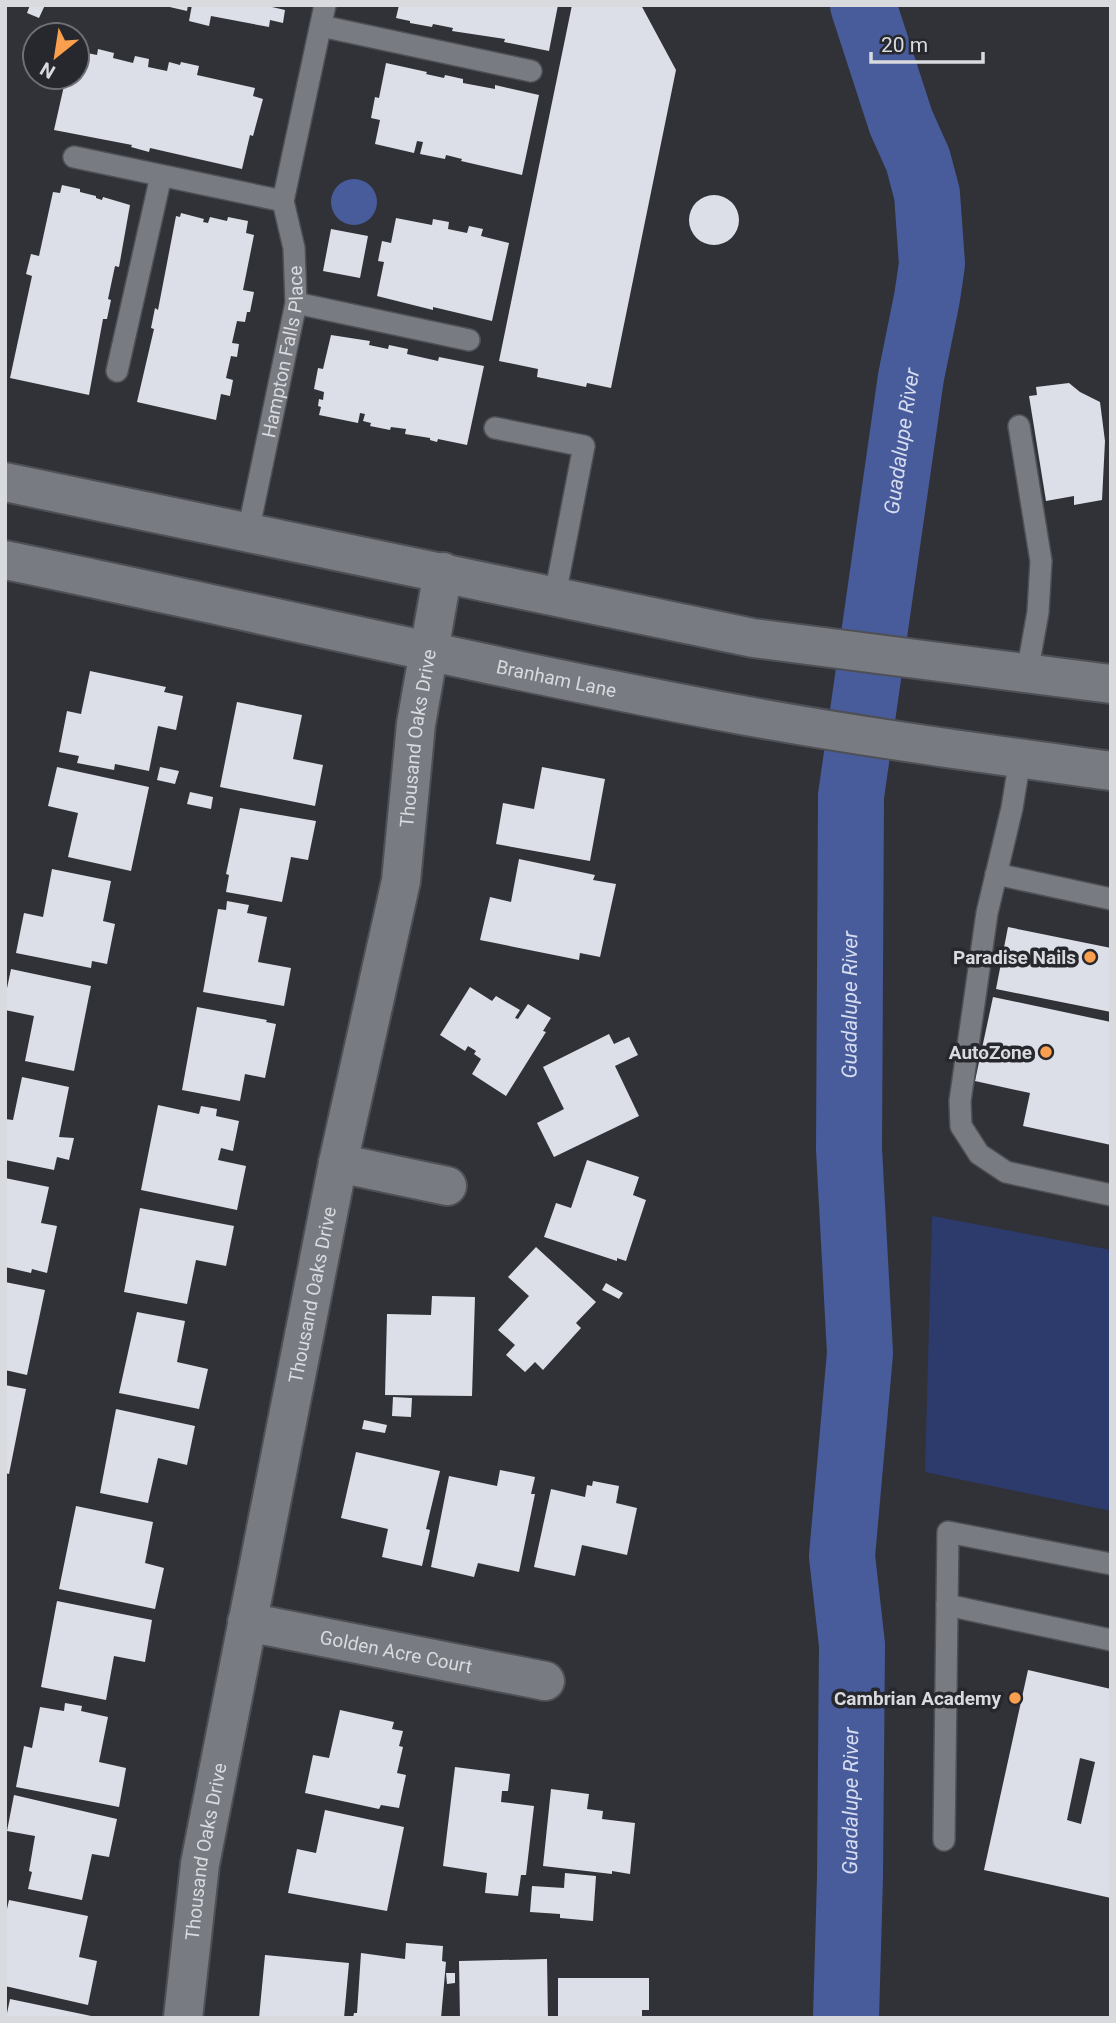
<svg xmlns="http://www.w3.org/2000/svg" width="1116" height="2023" font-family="Roboto,sans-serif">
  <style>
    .green { fill: #2c3b6c }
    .water { fill: #485b9b }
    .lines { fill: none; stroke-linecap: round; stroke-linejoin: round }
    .river { stroke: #485b9b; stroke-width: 66 }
    .building { fill: #dcdfe7; fill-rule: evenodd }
    .lane-casing { stroke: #4e5055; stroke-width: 24 }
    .street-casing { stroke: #4e5055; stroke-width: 42 }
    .secondary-casing { stroke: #4e5055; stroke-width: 42 }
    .lane { stroke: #797b82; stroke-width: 21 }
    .street { stroke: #797b82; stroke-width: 38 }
    .secondary { stroke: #797b82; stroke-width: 38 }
    .poi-dot { fill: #fa9f4e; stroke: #26282e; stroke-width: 2.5 }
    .labels { text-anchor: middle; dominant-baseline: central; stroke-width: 7; stroke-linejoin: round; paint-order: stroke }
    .street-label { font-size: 19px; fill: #d8dade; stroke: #26282e }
    .poi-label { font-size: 19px; font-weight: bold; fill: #d8dade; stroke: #26282e; text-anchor: end }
    .water-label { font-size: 21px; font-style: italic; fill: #d5dcef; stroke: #26282e }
  </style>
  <rect width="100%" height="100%" fill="#303238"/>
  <path class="green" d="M932,1216L1111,1250V1511L925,1472Z"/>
  <path class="water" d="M331 202a23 23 0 1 1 46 0a23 23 0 1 1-46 0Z"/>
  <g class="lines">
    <path class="river" id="s1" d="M846,2018L850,1877L852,1645L842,1556L860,1353L849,1149L851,796L911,377L927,298L932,264L927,194L918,160L901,122L863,5"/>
  </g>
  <path class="building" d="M30,5H45L39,18L27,13Z
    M161,5H188L187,11Z
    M192,5H272V7L285,10L283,23L270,20L269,27L211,16L209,26L189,21Z
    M399,5H558L549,51L504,42L505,39L452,31L453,28L433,24L432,27L410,23V21L396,18Z
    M572,5H641L676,70L611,388L587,383L586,387L537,377L538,369L499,361Z
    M98,49L114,53L113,58L133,63L135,56L149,59L148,67L167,71L169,62L180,65L181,62L199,66L197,75L255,88L253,96L263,99L253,136L250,135L242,169L150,148L149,152L131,147L132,145L54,130L66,77H77V51L97,55Z
    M386,63L427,72L426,74L444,78L445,75L463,79V83L495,89V85L539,95L522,175L461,161L462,159L446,155L445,159L420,154L423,142L417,141L414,153L375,144L380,120L371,118L375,97L379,98Z
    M62,185L80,189V192L96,196V198L102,200L103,197L130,205L119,267L115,266L108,299L111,300L107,319H103L89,395L10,378L32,276L26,274L31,254L39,256L53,192L60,193Z
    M689 220a25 25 0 1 1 50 0a25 25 0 1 1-50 0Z
    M181,213L204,219L203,222L208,223L210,217L227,221L228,217L248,221L246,233L254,235L243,290L254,292L250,312H247L245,322L237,321L232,343L239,344L237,357L231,356L226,378L233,380L230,396L221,394L216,420L137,402L154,329L151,328L155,308L158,310L176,216L180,217Z
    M396,218L432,225L433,219L449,222L448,229L467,233L469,226L483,229L481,236L509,243L492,321L433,307V310L377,296L384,262L378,261L382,241L391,243Z
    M331,229L368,236L360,278L323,271Z
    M331,335L370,341L369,345L388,349L389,345L408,349L407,354L438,361L439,357L484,366L467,445L438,439L437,442L430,440V438L405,434L406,429L391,427L390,430L370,426L371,423L363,421L365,414L360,413L358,423L319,415L321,407L318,406L319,399L323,400L324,392L314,389L318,368L323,369Z
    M1069,383L1080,392L1100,402L1105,441L1102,500L1074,505V496L1046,501L1029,396L1037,395L1036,387Z
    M90,671L166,687L164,692L183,696L176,730L158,726L149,771L115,764L114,770L77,763L79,756L59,752L67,711L81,714Z
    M237,702L302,715L293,759L323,765L315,806L220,787Z
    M57,767L149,787L131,871L68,857L78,813L48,806Z
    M160,767L179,771L175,784L157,780Z
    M542,767L605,779L590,861L496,844L503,803L534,809Z
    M190,792L213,797L211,809L187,804Z
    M240,808L316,821L308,860L291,857L282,902L226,892L229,875L226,874Z
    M519,859L595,875L593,880L616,884L600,957L580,953L579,960L480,940L490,897L511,902Z
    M52,869L111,881L103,921L115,924L107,964L92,961L91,968L16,953L24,913L43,917Z
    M227,901L249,905L247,913L267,917L258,962L291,968L284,1006L203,992L218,909L226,910Z
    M1008,927L1111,948V1012L996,989Z
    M11,969L91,986L74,1071L25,1061L34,1016L5,1010V998Z
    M470,987L492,1001L496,996L520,1010L515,1018L518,1019L528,1004L551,1018L543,1031L546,1032L506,1096L472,1074L481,1059L474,1054L476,1051L468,1046L465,1051L440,1035Z
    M993,997L1111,1022V1145L1023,1126L1030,1093L975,1081Z
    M197,1007L267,1020L266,1022L276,1024L265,1078L245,1074L240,1101L182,1090Z
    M609,1034L614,1044L629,1037L638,1055L615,1066L639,1116L554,1157L537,1123L564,1109L543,1067Z
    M22,1077L69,1087L59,1137L74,1138L69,1160L57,1157L54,1170L5,1160V1119L13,1120Z
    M158,1105L199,1114L201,1106L217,1109L216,1116L239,1121L233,1151L221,1148L218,1160L246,1166L237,1210L141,1190Z
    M587,1160L639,1177L633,1195L646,1200L626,1261L617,1258V1261L544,1237L556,1203L571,1208Z
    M5,1178L49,1187L41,1223L57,1226L47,1273L32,1269L31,1273L5,1267Z
    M140,1208L234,1226L226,1266L196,1260L187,1304L124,1292Z
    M536,1247L596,1302L576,1323L581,1328L543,1370L535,1362L525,1372L506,1355L515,1345L498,1330L529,1296L508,1277Z
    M5,1282L45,1290L27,1375L5,1370Z
    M606,1283L623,1293L619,1299L602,1290Z
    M432,1296L475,1297L472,1396L385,1395L387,1314L431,1315Z
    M137,1312L185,1321L177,1362L208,1369L199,1409L119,1393Z
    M5,1385L26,1389L9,1474L5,1473Z
    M393,1397L412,1398L411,1417L392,1416Z
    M116,1409L195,1426L187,1465L158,1458L148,1503L100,1493Z
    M364,1420L387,1425L385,1433L362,1429Z
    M356,1452L440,1471L426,1529L430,1530L422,1566L382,1557L388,1529L341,1518Z
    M500,1470L535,1477L531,1494H535L519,1572L478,1563L474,1577L431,1567L449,1476L497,1486Z
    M593,1481L619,1486L616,1503L637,1508L627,1555L582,1545L575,1576L534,1567L551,1489L585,1497L587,1485L592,1486Z
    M76,1506L153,1522L145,1563L164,1568L155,1609L59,1589Z
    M57,1601L152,1620L145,1662L114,1656L106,1700L41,1687Z
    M1028,1670L1111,1689V1898L984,1870ZM1080,1758L1095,1762L1081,1824L1067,1820Z
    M65,1703L82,1706L81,1711L108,1717L99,1762L126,1768L119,1807L16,1787L24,1746L32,1748L40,1707L64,1711Z
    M340,1710L394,1722L392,1729L403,1731L399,1746L403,1747L397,1773L406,1775L399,1808L381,1805L379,1809L305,1793L313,1755L329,1758Z
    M455,1767L510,1774L508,1791H502L501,1802L534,1806L526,1875H521L518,1896L485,1893L487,1873L443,1866Z
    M551,1789L589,1794L587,1809L603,1811L602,1819L635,1823L630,1874L612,1871V1874L543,1866Z
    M14,1795L117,1819L109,1857L92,1854L82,1900L28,1889L32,1872L29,1871L35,1836L7,1831Z
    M325,1810L404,1827L387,1911L288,1893L297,1849L316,1853Z
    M565,1873L596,1876L593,1921L560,1918V1914L530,1912L532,1886L564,1888Z
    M9,1900L88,1916L79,1957L97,1961L88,2005L5,1986V1918Z
    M406,1943L443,1946L442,1961L446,1962L441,2018H353L354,2013H357L361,1953L405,1959Z
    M265,1955L349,1963L344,2018H259Z
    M547,1959L548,2018H460L459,1961Z
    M446,1973H455V1983L447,1984Z
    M558,1978H649V2010H642V2018H558Z
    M10,1999L96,2017V2018H6Z"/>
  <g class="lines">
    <g class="lane-casing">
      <g id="lane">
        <path d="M321,26L531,71"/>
        <path d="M74,157L283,201"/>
        <path d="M296,303L469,340"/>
        <path d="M117,371L161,176"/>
        <path d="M1019,426L1041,561L1038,612L1027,673"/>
        <path d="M495,428L584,446L555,595"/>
        <path id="s2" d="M248,532L296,303L294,248L283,201L325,5"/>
        <path d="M1020,759L1012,808L987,913L960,1101L961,1126L979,1154L1006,1172L1111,1195"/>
        <path d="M996,874L1111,899"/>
        <path d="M947,1605L1111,1640"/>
        <path d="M944,1840L948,1532L1111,1564"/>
      </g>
    </g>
    <g class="street-casing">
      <g id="street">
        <path d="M338,1163L447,1186"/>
        <path id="s3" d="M247,1622L545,1681"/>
        <path id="s4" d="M183,2018L200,1864L338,1163L401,881L416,724L443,572"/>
      </g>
    </g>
    <g class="secondary-casing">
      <g id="secondary">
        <path d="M5,482L753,638L1111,684"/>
        <path id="s5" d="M5,560C253,611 499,670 747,716C868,738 989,754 1111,771"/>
      </g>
    </g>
    <use href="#lane" class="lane"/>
    <use href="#street" class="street"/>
    <use href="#secondary" class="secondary"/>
  </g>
  <g class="poi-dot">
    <circle cx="1090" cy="957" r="7"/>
    <circle cx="1046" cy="1052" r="7"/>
    <circle cx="1015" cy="1698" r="7"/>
  </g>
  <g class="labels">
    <g class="street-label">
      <text stroke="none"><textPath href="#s2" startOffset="184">Hampton Falls Place</textPath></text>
      <text stroke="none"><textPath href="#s5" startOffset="564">Branham Lane</textPath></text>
      <text stroke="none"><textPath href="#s4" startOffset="1302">Thousand Oaks Drive</textPath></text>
      <text stroke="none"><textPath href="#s4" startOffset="735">Thousand Oaks Drive</textPath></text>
      <text stroke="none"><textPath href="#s3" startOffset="152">Golden Acre Court</textPath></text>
      <text stroke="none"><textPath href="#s4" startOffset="168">Thousand Oaks Drive</textPath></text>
    </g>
    <g class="poi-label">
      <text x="1076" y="957">Paradise Nails</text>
      <text x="1032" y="1052">AutoZone</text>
      <text x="1001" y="1698">Cambrian Academy</text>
    </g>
    <g class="water-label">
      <text stroke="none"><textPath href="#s1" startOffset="1582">Guadalupe River</textPath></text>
      <text stroke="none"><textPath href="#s1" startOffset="1015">Guadalupe River</textPath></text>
      <text stroke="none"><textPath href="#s1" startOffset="217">Guadalupe River</textPath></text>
    </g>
  </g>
  <rect width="1116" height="2023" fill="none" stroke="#d8dade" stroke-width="14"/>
  <g transform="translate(56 56) rotate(210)"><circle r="33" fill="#26282e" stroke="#6d6f74" stroke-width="2"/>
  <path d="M0-5L12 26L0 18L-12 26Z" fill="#fa9f4e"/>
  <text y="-10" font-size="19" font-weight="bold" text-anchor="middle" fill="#d8dade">N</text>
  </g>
  <path d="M871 52v10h112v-10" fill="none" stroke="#d8dade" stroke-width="3.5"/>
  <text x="881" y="52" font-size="21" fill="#d8dade" stroke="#26282e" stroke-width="5" paint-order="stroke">20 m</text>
</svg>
